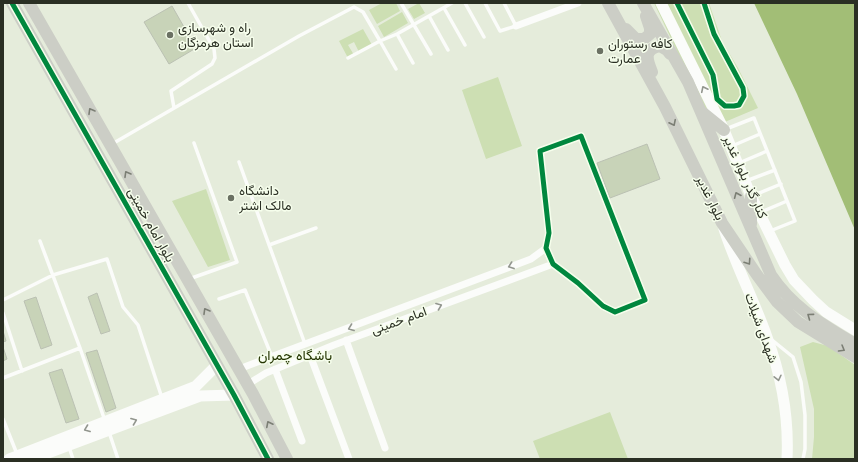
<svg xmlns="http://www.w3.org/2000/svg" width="858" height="462" font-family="Spectral,Vazirmatn,serif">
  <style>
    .green { fill: #cddfb3 }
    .water { fill: #a2be76 }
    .building { fill: #c8d3b8; stroke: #bbc1b3 }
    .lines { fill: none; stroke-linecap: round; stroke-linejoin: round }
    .lane { stroke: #fbfcfa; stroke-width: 3.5 }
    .street { stroke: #fbfcfa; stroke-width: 7 }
    .secondary { stroke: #fbfcfa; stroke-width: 11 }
    .primary { stroke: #cccec6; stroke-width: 12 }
    .cycleway-casing { stroke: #f6feec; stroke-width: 8 }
    .cycleway { stroke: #00873e; stroke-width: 5 }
    .oneway { stroke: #92968e }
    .oneway2 { stroke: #7b7e74 }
    .poi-dot { fill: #6b7163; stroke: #f6feec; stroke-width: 1.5 }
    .labels { text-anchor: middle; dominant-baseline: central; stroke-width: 3; stroke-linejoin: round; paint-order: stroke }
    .poi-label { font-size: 13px; fill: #2a2f23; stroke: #f6feec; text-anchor: start }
    .street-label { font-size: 13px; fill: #2a2f23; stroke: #f6feec }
    .neighbourhood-label { font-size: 14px; fill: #233400; stroke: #f6feec }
  </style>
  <rect width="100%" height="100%" fill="#e5ecdb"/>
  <path class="green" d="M382,3H396L400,11L377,24L369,10Z
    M419,3L425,13L414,19L408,9Z
    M654,3H709L722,41L738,68L758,108L713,127Z
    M402,12L408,23L384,37L378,26Z
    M363,29L372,45L359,52L354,42L348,45L354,55L348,58L339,41Z
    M498,77L522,146L486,159L462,90Z
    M206,189L230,260L208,267L172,201Z
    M813,342L828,346L855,365V459H812L814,437V409L800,347Z
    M610,412L628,459H540L533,441Z"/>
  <path class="water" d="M754,3H855V230L797,94Z"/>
  <path class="building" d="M172,6L196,48L169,64L144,22Z
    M647,144L660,179L610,198L597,163Z
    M97,293L110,331L101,334L88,297Z
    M36,297L52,345L41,349L24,301Z
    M3,331L6,341L3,342Z
    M3,347L7,359L3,361Z
    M97,350L116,408L106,412L86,353Z
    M62,369L79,419L66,423L49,373Z"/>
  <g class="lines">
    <path class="lane" d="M401,3L431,54
      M465,3L484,37
      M485,3L500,31L516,26L504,3
      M444,8L465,45
      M429,16L448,50
      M397,34L413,63
      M348,58L380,41L396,69
      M174,108L171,91L212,64L215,58L214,49L188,3
      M726,129L754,118L795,221L770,231
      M112,144L299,36L354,7L363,12L380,41L397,34L452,3
      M732,146L760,134
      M239,162L305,344
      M739,163L767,151
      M746,181L775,170
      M752,196L781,184
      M761,212L787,201
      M40,241L80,348L105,421
      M269,245L316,228
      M189,279L237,262L194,143
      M219,299L245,290L272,357
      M3,300L53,275L107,259L123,307L138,325L162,398
      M3,313L22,371
      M772,340L793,357L801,382L805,415V449L803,459
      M3,378L80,348
      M3,419L17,454
      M109,432L118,459
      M69,447L73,459"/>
    <path class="street" d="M516,26L578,3
      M581,136L645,300L615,312L603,306L578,283L553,264L546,248L549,233L540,151Z
      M346,340L385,448
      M310,355L349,459
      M239,369L531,259L546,248
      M275,369L302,441
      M248,384L266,373L334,345L553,264"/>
    <path class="secondary" d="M661,3L724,130L751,196L785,265L794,280L813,300L826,312L855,330
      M724,229C736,266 754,300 767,337C781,375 789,418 787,459
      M9,459L196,386L217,365
      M32,459L200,396L234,395"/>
    <path class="primary" d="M12,3L234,395L268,459
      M29,3L253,394L287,459
      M608,3L665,107L722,223L757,275L777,302L798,322L855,357
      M643,3L688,82L771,275C793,308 822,324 855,344
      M626,29L636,39H644L650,34V28L646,16
      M652,72C647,60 643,49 660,46L667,50L670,54
      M703,113L724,130
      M751,224V196"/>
    <g class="cycleway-casing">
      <path id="cycleway" d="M12,3L234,395L268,459
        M677,3L713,75L717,99L725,106H734L739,105L744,96L743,88L714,34L704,3
        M581,136L645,300L615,312L603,306L578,283L553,264L546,248L549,233L540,151Z"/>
    </g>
    <use href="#cycleway" class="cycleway"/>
  </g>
  <defs><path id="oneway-chevron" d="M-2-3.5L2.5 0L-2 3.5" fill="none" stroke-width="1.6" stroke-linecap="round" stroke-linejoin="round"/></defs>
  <g class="oneway">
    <use href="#oneway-chevron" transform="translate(704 89) rotate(-116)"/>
    <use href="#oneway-chevron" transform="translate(511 266) rotate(160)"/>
    <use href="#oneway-chevron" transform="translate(439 306) rotate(-21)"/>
    <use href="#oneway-chevron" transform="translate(351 328) rotate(159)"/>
    <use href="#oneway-chevron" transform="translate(778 378) rotate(77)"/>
    <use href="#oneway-chevron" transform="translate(134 421) rotate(-21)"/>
    <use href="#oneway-chevron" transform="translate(87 429) rotate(159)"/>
  </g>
  <g class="oneway2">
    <use href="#oneway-chevron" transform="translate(91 111) rotate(-120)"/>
    <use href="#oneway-chevron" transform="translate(673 123) rotate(64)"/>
    <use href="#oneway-chevron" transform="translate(127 174) rotate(-120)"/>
    <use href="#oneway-chevron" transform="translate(737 195) rotate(-113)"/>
    <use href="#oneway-chevron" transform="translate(748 262) rotate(56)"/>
    <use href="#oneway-chevron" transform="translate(206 311) rotate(-120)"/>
    <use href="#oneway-chevron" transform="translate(810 316) rotate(-144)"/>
    <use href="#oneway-chevron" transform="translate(842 349) rotate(30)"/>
    <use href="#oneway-chevron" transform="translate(269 424) rotate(-117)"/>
  </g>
  <g class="poi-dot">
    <circle cx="170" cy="35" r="4"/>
    <circle cx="600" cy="51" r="4"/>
    <circle cx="231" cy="198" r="4"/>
  </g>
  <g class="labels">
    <g class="poi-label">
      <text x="178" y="28">راه و شهرسازی<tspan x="178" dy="15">استان هرمزگان</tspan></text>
      <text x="608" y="44">کافه رستوران<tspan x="608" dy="15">عمارت</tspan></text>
      <text x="239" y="191">دانشگاه<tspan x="239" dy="15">مالک اشتر</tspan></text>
    </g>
    <g class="street-label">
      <text transform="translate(745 177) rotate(66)">کنار گذر بلوار غدیر</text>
      <text transform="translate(710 198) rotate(64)">بلوار غدیر</text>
      <text transform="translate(151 225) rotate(61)">بلوار امام خمینی</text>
      <text transform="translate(399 321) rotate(-20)">امام خمینی</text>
      <text transform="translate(761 328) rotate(70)">شهدای شیلات</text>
    </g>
    <g class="neighbourhood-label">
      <text x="295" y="355">باشگاه چمران</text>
    </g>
  </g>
  <rect width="858" height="462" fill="none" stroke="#2a2f23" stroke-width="8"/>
</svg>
